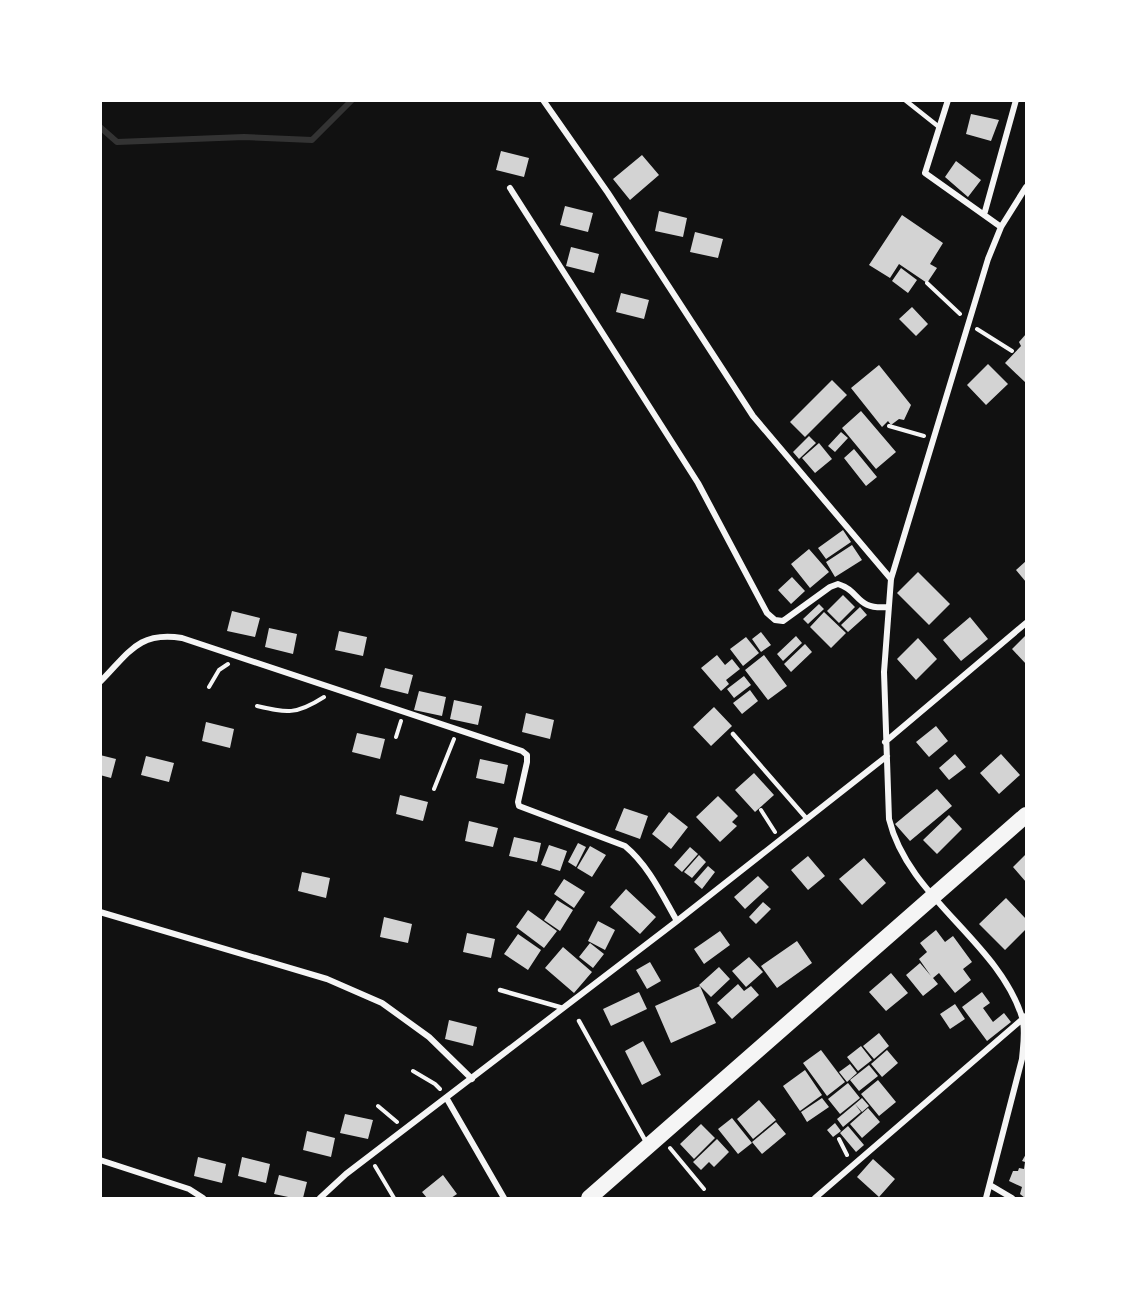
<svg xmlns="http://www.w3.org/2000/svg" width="1127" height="1299" font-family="Raleway,sans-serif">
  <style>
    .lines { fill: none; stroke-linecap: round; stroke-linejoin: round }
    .stream { stroke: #333; stroke-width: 6 }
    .building { fill: #d3d3d3 }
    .path { stroke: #f5f5f5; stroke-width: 4 }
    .service { stroke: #f5f5f5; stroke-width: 4.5 }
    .minor { stroke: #f5f5f5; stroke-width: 6 }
    .trunk { stroke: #f5f5f5; stroke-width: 16 }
  </style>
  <rect width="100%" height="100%" fill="#111"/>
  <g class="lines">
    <path class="stream" d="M100,127L117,142L244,137L312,140L352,100"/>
  </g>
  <path class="building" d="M971,114L999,120L991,141L966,134Z
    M501,151L529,158L524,177L496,170Z
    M642,155L659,175L630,200L613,179Z
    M956,161L981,180L968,197L945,177Z
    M565,206L593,213L588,232L560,225Z
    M659,211L687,218L683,237L655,231Z
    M902,215L943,243L930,264L937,268L927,283L899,264L890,278L869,265Z
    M695,232L723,239L718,258L690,252Z
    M571,247L599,254L594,273L566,266Z
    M901,268L917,280L908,293L892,281Z
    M621,293L649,300L644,319L616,312Z
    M912,307L928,324L916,336L899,319Z
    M1026,334V383L1005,363L1021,346L1019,342Z
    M988,364L1008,384L986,405L967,385Z
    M879,365L911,405L904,420L899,419L891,425L888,421L882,427L851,388Z
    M832,380L847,395L805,437L790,422Z
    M861,411L896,452L876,469L842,428Z
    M841,432L848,438L835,452L828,446Z
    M809,436L816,443L799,459L793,452Z
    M819,443L832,459L815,473L802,458Z
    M854,449L877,477L866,486L844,458Z
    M843,530L851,542L826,559L818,548Z
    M852,545L862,560L835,577L826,562Z
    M809,549L829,572L810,588L791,564Z
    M1026,561V582L1016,570Z
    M918,572L950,604L929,625L897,593Z
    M792,577L805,591L791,604L778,590Z
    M843,595L855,607L839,623L827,611Z
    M819,604L824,609L808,624L803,619Z
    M860,607L867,615L848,632L841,625Z
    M232,611L260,618L255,637L227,631Z
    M824,612L846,633L831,648L810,627Z
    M970,617L988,639L961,661L943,640Z
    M269,628L297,634L293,654L265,647Z
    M339,631L367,637L363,656L335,650Z
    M761,632L771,645L761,652L752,639Z
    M1026,635V664L1012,649Z
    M796,636L802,643L783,661L777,654Z
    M746,637L759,653L743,666L730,649Z
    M918,638L937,659L916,680L897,659Z
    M805,644L812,652L791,672L784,664Z
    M717,655L725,665L732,659L740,669L726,680L729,684L721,691L701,668Z
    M764,655L787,686L768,700L745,670Z
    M385,668L413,675L408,694L380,687Z
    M744,676L751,685L734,698L727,689Z
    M750,690L758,701L742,714L733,703Z
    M419,691L446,697L442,716L414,710Z
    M454,700L482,706L478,725L450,719Z
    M714,707L732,726L711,746L693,727Z
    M526,713L554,720L550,739L522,732Z
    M206,722L234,729L230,748L202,741Z
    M936,726L948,741L929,757L916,742Z
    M357,733L385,739L380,759L352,752Z
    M955,754L966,767L949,780L939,768Z
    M1001,754L1020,775L999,794L980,773Z
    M100,755L116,759L111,778L100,775Z
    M146,756L174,763L169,782L141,775Z
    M480,759L508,765L504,784L476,778Z
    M754,773L774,795L755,812L735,790Z
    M937,789L952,806L910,841L895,824Z
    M400,795L428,802L423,821L396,814Z
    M718,796L738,816L732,822L737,826L720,842L696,817Z
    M624,808L648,816L640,839L615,830Z
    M669,812L688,827L671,849L652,834Z
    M949,815L962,829L937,854L923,840Z
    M469,821L498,828L493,847L465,841Z
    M514,837L541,843L537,862L509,856Z
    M578,843L586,847L576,867L568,862Z
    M549,845L567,851L560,871L541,865Z
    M590,846L606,855L592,877L577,868Z
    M690,847L698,854L682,872L674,865Z
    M1026,854V882L1013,867Z
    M699,855L706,862L692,878L684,872Z
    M808,856L825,876L808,890L791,870Z
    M864,858L886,883L862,905L839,879Z
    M708,866L715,872L702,889L694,882Z
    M302,872L330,878L326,898L298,891Z
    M758,876L769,887L745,909L734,897Z
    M564,879L585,892L574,908L554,894Z
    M626,889L656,917L640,934L610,907Z
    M1006,898L1026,919V929L1005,950L979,924Z
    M557,900L573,910L560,931L544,920Z
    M763,902L771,909L756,924L749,917Z
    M528,910L557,931L544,948L516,927Z
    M384,917L412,924L408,943L380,937Z
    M598,921L615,930L605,950L588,941Z
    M936,930L945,942L953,936L972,962L963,969L971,980L955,993L939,973L933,978L938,984L923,996L906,975L920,963L931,976L919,959L927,952L920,943Z
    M720,931L730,945L704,964L694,949Z
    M467,933L495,939L491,958L463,952Z
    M518,934L541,950L528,970L504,954Z
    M797,941L812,963L777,988L761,966Z
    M590,943L604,954L593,968L579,957Z
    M563,947L592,972L574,993L545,968Z
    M749,957L763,972L746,987L732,971Z
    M650,962L661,981L647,989L636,970Z
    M719,967L730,979L711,997L699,985Z
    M891,973L908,993L886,1011L869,992Z
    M738,984L744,991L751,986L759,995L732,1019L717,1003Z
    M700,986L716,1023L671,1043L655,1006Z
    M639,992L647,1009L611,1026L603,1009Z
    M982,992L990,1003L983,1008L993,1022L1004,1013L1011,1022L987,1041L962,1007Z
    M955,1004L965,1019L950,1029L940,1014Z
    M449,1020L477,1027L473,1046L445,1039Z
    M879,1033L889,1046L874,1059L863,1046Z
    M643,1041L661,1075L642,1085L625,1051Z
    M861,1046L872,1060L858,1071L847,1057Z
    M821,1050L845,1082L827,1096L803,1063Z
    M887,1050L898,1063L882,1077L871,1064Z
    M850,1064L857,1073L847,1082L839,1072Z
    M869,1065L878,1076L859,1091L850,1080Z
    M805,1070L822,1095L800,1111L783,1086Z
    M878,1080L896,1102L879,1116L861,1094Z
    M848,1083L860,1098L840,1114L828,1099Z
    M822,1098L829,1107L807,1122L801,1112Z
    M862,1098L869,1106L862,1112L855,1104Z
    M759,1100L776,1120L753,1139L737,1119Z
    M855,1104L861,1112L843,1127L837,1119Z
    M868,1108L880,1122L862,1138L850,1124Z
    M345,1114L373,1120L368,1139L340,1133Z
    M732,1118L752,1143L738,1154L718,1129Z
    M776,1122L786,1134L762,1154L752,1142Z
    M835,1123L841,1131L833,1137L827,1130Z
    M701,1124L715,1138L694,1159L680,1144Z
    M848,1126L864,1145L856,1152L840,1133Z
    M307,1131L335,1138L331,1157L303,1150Z
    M717,1139L729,1152L714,1167L709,1162L701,1170L693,1162Z
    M1026,1154V1198H1025L1020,1194L1022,1187L1009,1181L1013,1171H1018L1019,1168L1024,1169L1025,1162L1022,1161Z
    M198,1157L226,1164L222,1183L194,1176Z
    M242,1157L270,1164L266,1183L238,1176Z
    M873,1159L895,1179L879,1197L857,1177Z
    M279,1175L307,1182L303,1198H293L274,1194Z
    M443,1175L457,1194L451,1198H427L422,1192Z"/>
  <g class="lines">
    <path class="path" d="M927,283L960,314
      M977,329L1012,351
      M889,426L924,436
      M209,687L219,670L228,664
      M257,706C287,713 296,715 324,697
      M396,737L401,721
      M434,789L454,739
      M761,810L775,832
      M413,1071L435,1084L440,1089
      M378,1106L397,1122
      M839,1139L847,1155
      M670,1148L704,1189
      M375,1166L394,1198"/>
    <path class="service" d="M905,100L939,127
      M733,734L807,819
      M500,990L563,1008
      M579,1021L646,1142"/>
    <path class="minor" d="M543,100L608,193L753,416L891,579
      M948,100L925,173L1001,227
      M510,188L698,483L767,613L775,620L783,621L830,587L838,584C861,591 855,610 888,607
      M984,215L1016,100
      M100,682C129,653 138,631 182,638L522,751L527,755V762L518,802L519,806L625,846C649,866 662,895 677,921
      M885,742L1026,623
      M100,912L327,979L382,1003L429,1037L472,1079
      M447,1099L504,1198
      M100,1160L189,1189L203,1198
      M990,1185L1012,1198
      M320,1198L346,1174L677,921L887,756
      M815,1198L1026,1016
      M986,1198L1022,1059C1023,1046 1026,1030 1022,1017C998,941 908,898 889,819L884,672L891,579L988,259L1001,227L1026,187"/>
    <path class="trunk" d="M589,1198L1026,815"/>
  </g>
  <rect width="1127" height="1299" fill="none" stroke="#ffffff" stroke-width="204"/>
</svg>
